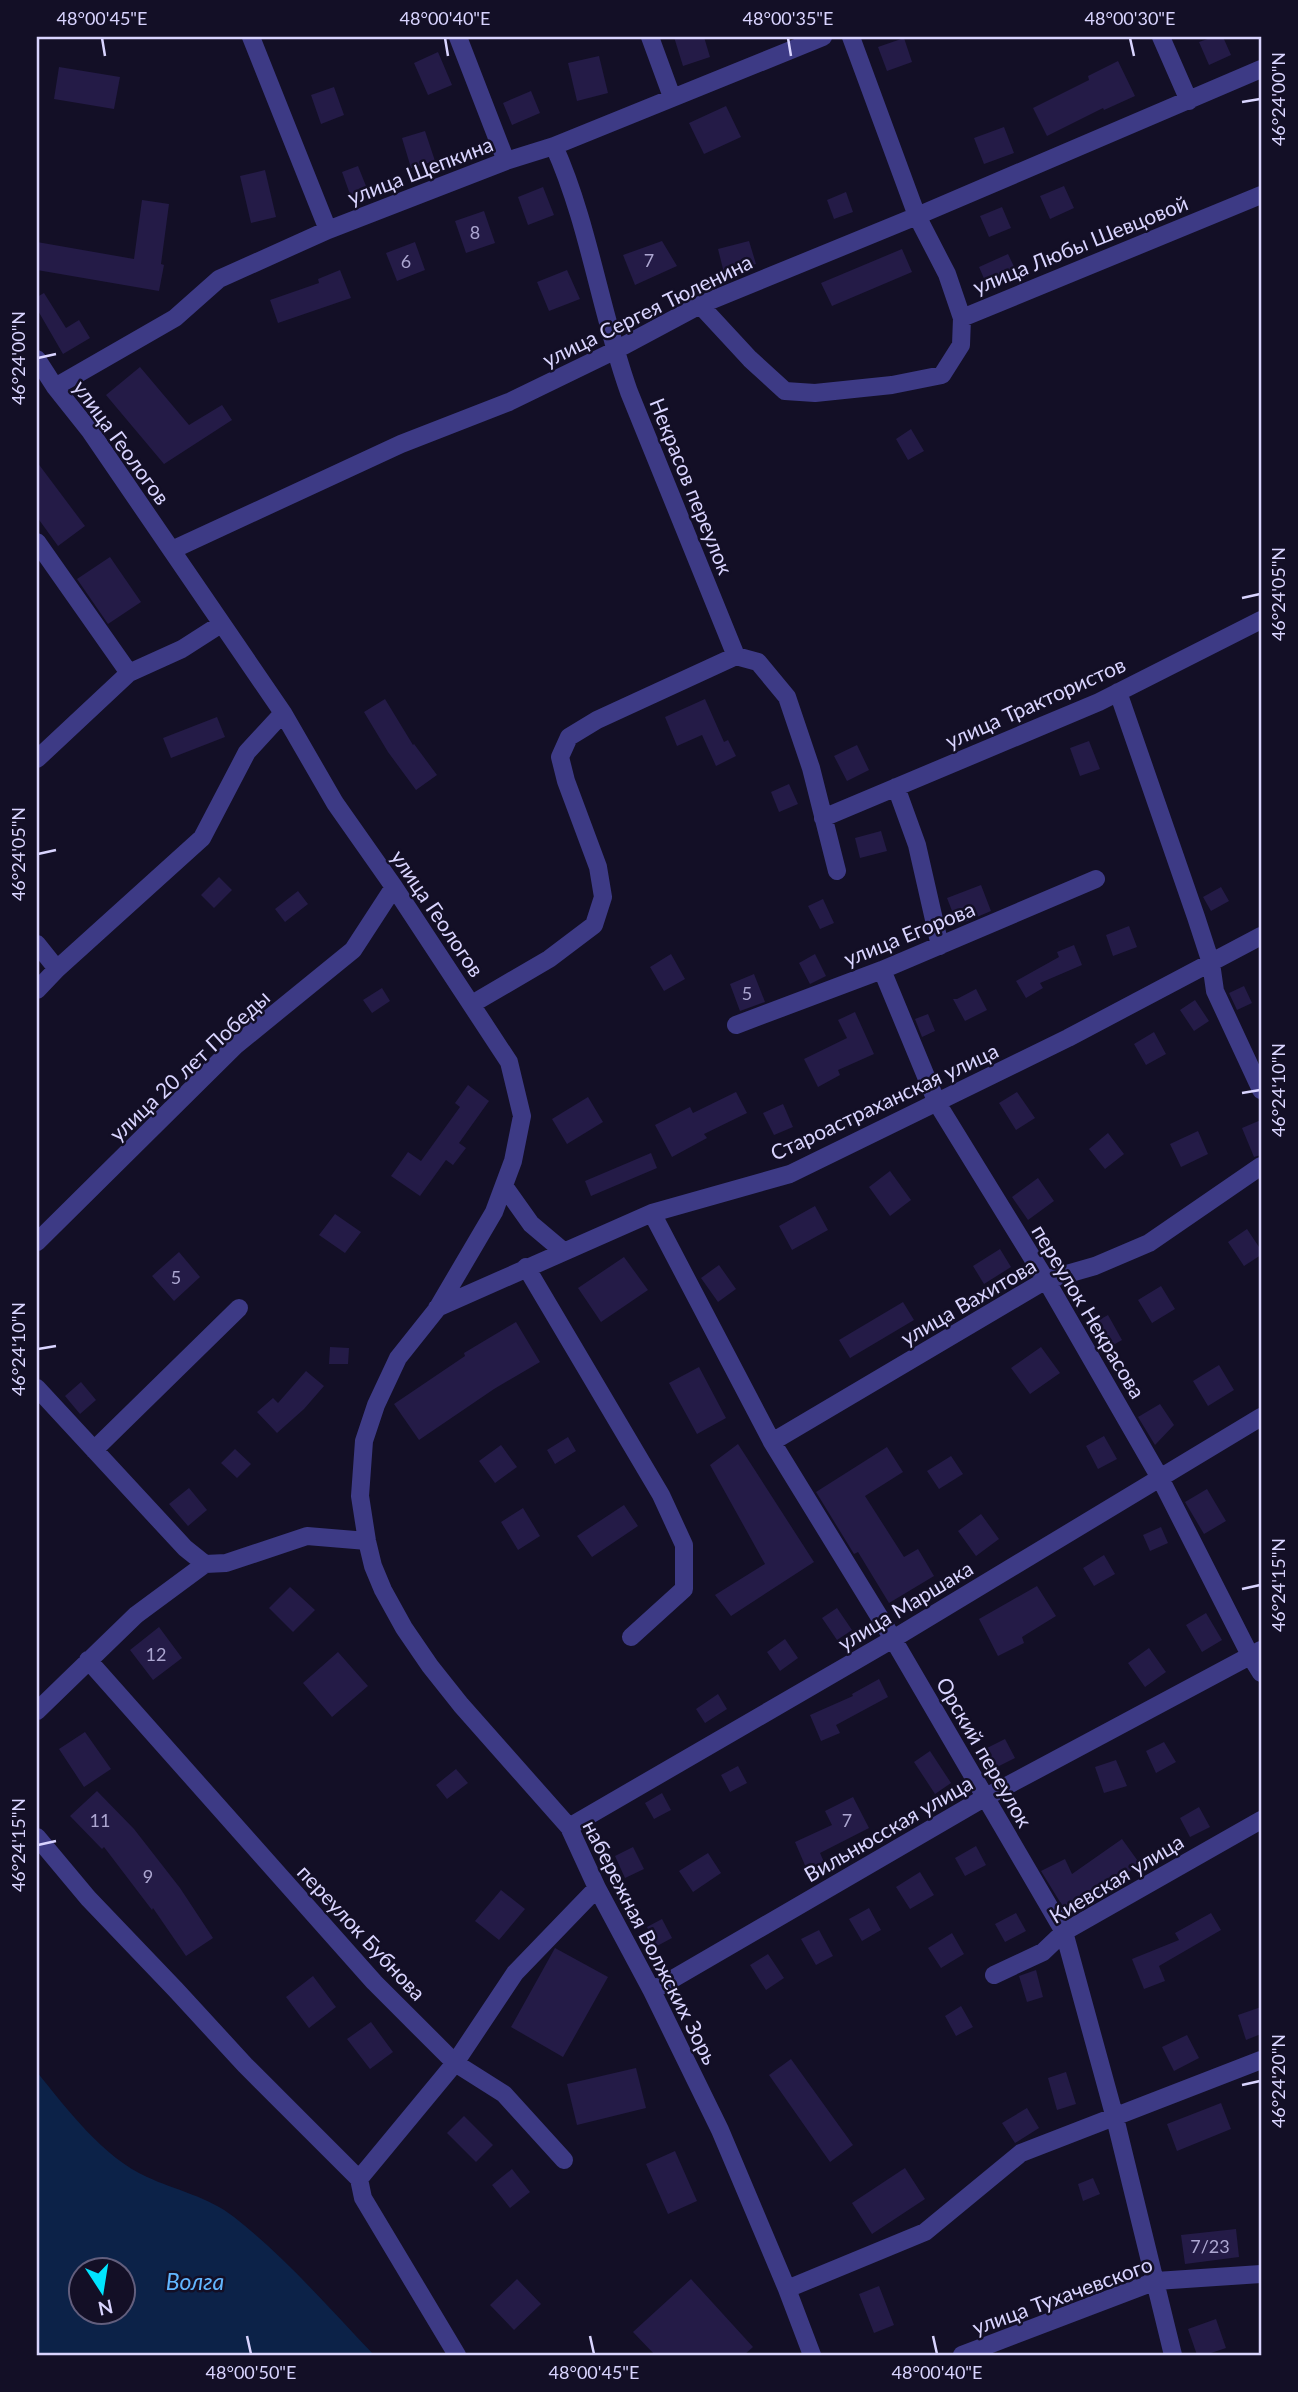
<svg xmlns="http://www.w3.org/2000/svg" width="1298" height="2392" font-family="Lato,sans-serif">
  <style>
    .water { fill: #0c2248; fill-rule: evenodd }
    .building { fill: #241b47 }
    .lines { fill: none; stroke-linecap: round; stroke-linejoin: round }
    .minor { stroke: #3d3a85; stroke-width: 18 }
    .ticks { fill: none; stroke: #d9d4ff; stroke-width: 2.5 }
    .labels { text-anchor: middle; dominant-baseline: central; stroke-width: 5; stroke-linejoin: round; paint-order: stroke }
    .number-label { font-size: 18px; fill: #aca6d1 }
    .street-label { font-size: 21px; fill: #d9d4ff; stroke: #130f26 }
    .water-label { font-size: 23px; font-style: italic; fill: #62b6ff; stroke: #130f26 }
    .neatline { fill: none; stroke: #d9d4ff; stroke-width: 2.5 }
    .ticks-label { font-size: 18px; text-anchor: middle; fill: #d9d4ff }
  </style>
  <rect width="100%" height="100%" fill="#130f26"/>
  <path class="water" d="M37,2072C66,2108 104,2158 147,2177C175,2190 209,2197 234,2217C285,2257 329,2308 374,2355H37ZM80,2270H122V2312H80Z"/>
  <path class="building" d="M674,37H704L710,57L683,66Z
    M1213,37H1223L1231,55L1209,65L1199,42Z
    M904,38L912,62L887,71L878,47Z
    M438,52L452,85L428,95L414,63Z
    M599,56L608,93L577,101L568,63Z
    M1118,61L1135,96L1104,110L1103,108L1047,136L1033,108L1089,80L1088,76Z
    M59,67L120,77L114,109L54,99Z
    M334,87L344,115L321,124L311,95Z
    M531,91L540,113L512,125L503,103Z
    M726,106L741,137L704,154L689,123Z
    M1004,127L1014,153L984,164L974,138Z
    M425,131L435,161L411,168L402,138Z
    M358,166L368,191L351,197L342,172Z
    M265,170L276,217L251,223L240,176Z
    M1064,186L1074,208L1050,219L1040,196Z
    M543,187L554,215L528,225L518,197Z
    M846,192L853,212L834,219L827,200Z
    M142,200L169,204L161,264L164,265L159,291L37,270V242L134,259Z
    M1002,207L1011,228L989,237L980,216Z
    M484,211L495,243L466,253L455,221Z
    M662,241L677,266L635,285L623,255Z
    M749,241L756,264L724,273L718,249Z
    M415,242L425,270L397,281L386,253Z
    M902,249L912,272L832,306L821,283Z
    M1008,254L1019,277L989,290L979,267Z
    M340,270L351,298L278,323L270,300L319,283L318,279Z
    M567,270L580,299L549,311L537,282Z
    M44,293L66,328L79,320L90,338L63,354L37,309V297Z
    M140,367L189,425L222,405L232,420L164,464L106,395Z
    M911,429L924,451L908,460L896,439Z
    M37,462L85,526L58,546L37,517Z
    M110,557L141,602L108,624L77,579Z
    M385,699L413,745L414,744L437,775L416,790L388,752L364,712Z
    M705,699L724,742L728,740L736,756L716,766L702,735L677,746L665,717Z
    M217,717L225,737L171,758L163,738Z
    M1089,741L1100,769L1080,776L1070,748Z
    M857,745L869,770L847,781L834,756Z
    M789,784L798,804L779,812L771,792Z
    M881,831L887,851L860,858L855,838Z
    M219,877L232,890L214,908L201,895Z
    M981,885L991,911L965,922L961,913L954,916L947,898Z
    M1221,887L1229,901L1211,911L1203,897Z
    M298,891L308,904L285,922L275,909Z
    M823,899L834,923L820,929L808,906Z
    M1129,926L1137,947L1113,956L1106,935Z
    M1074,945L1082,965L1040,983L1043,988L1026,998L1016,981L1059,957L1057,952Z
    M671,954L685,979L664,991L650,967Z
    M815,954L826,976L810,984L799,963Z
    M754,974L765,1002L740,1011L730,984Z
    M1244,986L1252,1003L1237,1010L1229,993Z
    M382,988L390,1001L372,1013L363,1000Z
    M976,989L987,1010L965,1021L953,999H957Z
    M1195,1000L1209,1021L1194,1031L1180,1010Z
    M855,1012L874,1054L838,1070L840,1075L818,1087L804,1059L847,1038L838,1020Z
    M928,1014L935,1031L922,1037L915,1019Z
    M1154,1032L1166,1054L1146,1065L1134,1044Z
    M468,1085L489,1101L459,1143L466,1148L453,1165L446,1160L420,1196L391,1176L408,1152L421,1161L460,1107L455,1103Z
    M736,1092L747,1113L704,1134L707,1138L672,1157L655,1125L690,1107L693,1113Z
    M1017,1092L1035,1118L1016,1130L999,1103Z
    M588,1097L603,1122L567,1144L552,1119Z
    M783,1104L793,1127L774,1135L763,1113Z
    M1261,1120V1155L1254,1157L1242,1128Z
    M1198,1131L1208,1154L1181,1167L1170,1144Z
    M1108,1133L1124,1154L1105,1169L1089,1149Z
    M651,1153L657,1168L591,1196L585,1181Z
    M890,1171L911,1200L890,1216L869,1187Z
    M1038,1178L1054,1201L1028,1220L1012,1197Z
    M815,1206L828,1230L792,1250L779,1226Z
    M335,1214L361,1232L345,1253L319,1235Z
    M1247,1229L1261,1250V1255L1244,1266L1228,1242Z
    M1000,1249L1011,1267L984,1284L973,1266Z
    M179,1252L200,1277L174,1301L152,1276Z
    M624,1257L648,1290L601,1322L578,1288Z
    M719,1265L736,1289L718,1302L701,1278Z
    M1161,1286L1175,1309L1152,1323L1138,1300Z
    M903,1302L914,1320L850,1358L839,1340Z
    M1108,1315L1122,1340L1106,1349L1092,1324Z
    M516,1322L540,1362L494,1389L419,1440L394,1404L465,1356L464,1353Z
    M330,1347L349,1348L348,1364H329Z
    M1041,1347L1060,1373L1030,1394L1011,1368Z
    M1219,1365L1234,1390L1208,1406L1193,1381Z
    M699,1367L726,1418L697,1434L669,1383Z
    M306,1371L324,1386L304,1409L277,1433L257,1412L273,1398L278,1403Z
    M81,1382L96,1400L80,1414L65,1396Z
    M1160,1404L1174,1425L1155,1445L1138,1417Z
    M1104,1436L1117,1459L1098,1469L1086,1446Z
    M568,1437L576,1451L555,1464L547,1450Z
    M738,1444L814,1562L731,1616L715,1595L765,1564L710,1465Z
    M501,1445L517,1467L495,1483L479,1461Z
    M887,1447L903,1472L865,1496L904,1557L918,1549L934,1576L889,1603L858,1552L854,1554L816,1492Z
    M235,1449L251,1464L237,1478L221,1463Z
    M951,1456L963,1474L939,1489L927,1471Z
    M189,1488L207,1510L188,1526L169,1504Z
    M1207,1489L1226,1521L1204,1534L1185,1502Z
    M624,1505L638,1526L592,1557L577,1536Z
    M523,1508L540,1536L518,1550L501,1522Z
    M981,1514L999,1539L976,1556L958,1531Z
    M1161,1527L1168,1543L1150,1551L1143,1535Z
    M1104,1555L1115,1574L1094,1586L1083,1568Z
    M1037,1586L1056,1616L1022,1637L1024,1643L998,1656L979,1619Z
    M290,1587L315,1610L293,1632L269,1608Z
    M837,1608L852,1630L837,1640L822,1618Z
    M1206,1613L1222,1640L1202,1652L1186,1625Z
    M159,1627L182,1658L153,1680L130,1650Z
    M785,1639L798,1658L780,1671L767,1652Z
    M1149,1648L1166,1672L1145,1687L1128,1663Z
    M338,1652L368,1686L332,1717L303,1683Z
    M879,1679L888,1697L836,1725L840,1733L821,1741L810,1715L853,1696L852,1694Z
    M718,1694L727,1709L705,1723L696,1709Z
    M85,1732L111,1769L84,1787L59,1749Z
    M1005,1739L1015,1758L991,1770L981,1751Z
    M1164,1742L1176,1762L1156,1773L1146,1751Z
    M930,1751L951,1783L935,1794L914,1762Z
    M1116,1760L1127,1786L1104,1793L1095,1767Z
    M738,1766L747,1783L730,1792L721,1775Z
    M456,1769L468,1783L447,1799L436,1785Z
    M97,1791L134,1829L180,1888L213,1938L186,1956L153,1908L152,1910L104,1847L102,1849L70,1816Z
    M662,1793L671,1810L654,1819L645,1803Z
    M853,1797L869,1828L820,1853L824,1862L807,1870L795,1842L832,1825L825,1811Z
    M1199,1807L1210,1827L1190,1837L1180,1818Z
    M1122,1839L1140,1864L1093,1897L1095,1899L1068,1915L1041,1871L1065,1859L1072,1874Z
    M976,1846L986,1865L965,1876L955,1858Z
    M633,1847L644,1869L625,1878L615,1856Z
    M708,1853L721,1873L693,1892L679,1871Z
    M920,1872L934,1895L910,1909L896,1887Z
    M501,1890L525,1909L499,1940L475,1921Z
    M869,1908L881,1930L862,1941L849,1919Z
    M1016,1913L1026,1931L1005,1942L995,1924Z
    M1211,1913L1221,1930L1159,1966L1165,1981L1144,1989L1132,1959L1179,1940L1175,1933Z
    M662,1919L672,1938L657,1946L647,1927Z
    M819,1930L833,1956L816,1965L801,1939Z
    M952,1933L964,1954L941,1968L928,1948Z
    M555,1948L608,1977L563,2057L511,2027Z
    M768,1954L784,1978L766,1990L750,1965Z
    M1036,1970L1043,1997L1027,2002L1019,1976Z
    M313,1976L336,2007L309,2028L286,1997Z
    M961,2006L973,2027L956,2036L945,2016Z
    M1261,2007V2034L1246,2040L1238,2015Z
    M371,2022L393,2052L370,2069L347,2039Z
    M1187,2035L1199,2058L1174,2071L1162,2047Z
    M791,2059L853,2145L830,2162L769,2075Z
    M636,2068L646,2108L577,2125L567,2084Z
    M1066,2072L1076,2104L1057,2110L1048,2078Z
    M1221,2103L1231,2129L1177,2151L1167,2124Z
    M1027,2108L1039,2128L1015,2143L1002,2123Z
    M464,2116L493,2145L476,2162L447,2133Z
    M675,2151L697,2201L668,2214L646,2164Z
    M905,2168L925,2199L872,2234L852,2203Z
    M512,2169L530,2192L510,2208L492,2185Z
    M1093,2178L1100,2194L1083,2201L1078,2184Z
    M1236,2229L1239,2257L1185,2264L1181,2235Z
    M517,2279L541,2304L514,2330L490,2305Z
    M691,2279L753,2347L744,2355H655L633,2332Z
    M879,2286L894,2325L874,2333L859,2294Z
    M1216,2319L1226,2348L1205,2355H1197L1188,2329Z"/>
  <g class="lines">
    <path class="minor" d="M251,37L328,230
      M458,37L506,161
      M650,37L672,97
      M851,37L917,216L947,274L962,318
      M1161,37L1189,101
      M554,146C589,224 600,311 629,392L736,656L758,662L787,697L811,768L837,871
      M700,305L750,359L785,391L815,393L892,385L942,375L961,345L962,318L1261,195
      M37,359L55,387L90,431L283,713L335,803L394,887L509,1062L522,1116L513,1161L494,1212L437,1309L398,1358L376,1405L364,1441L360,1496L367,1541L373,1566L383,1590L404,1628L430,1666L461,1705L569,1827L597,1888L652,1991L720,2130L787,2289L812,2355
      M55,387L175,318L219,279L328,230L506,161L554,146L823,37
      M37,542L129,673
      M172,550L401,444L509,402L614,351L700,305L917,216L1261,69
      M1118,692L1196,917L1211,963L1215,991L1261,1090
      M37,759L129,673L182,649L221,624
      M896,787L917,845L940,946
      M823,818L1099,702L1261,620
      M37,944L57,969
      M882,970L937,1103L1046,1280L1160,1478L1251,1657L1261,1673
      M37,990L57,969L202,838L247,752L283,713
      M472,1004L549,959L594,925L603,897L598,867L566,781L560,757L569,737L597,720L736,656
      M736,1025L882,970L1096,879
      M504,1186L531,1224L563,1251
      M652,1213L772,1442L893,1639L1064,1932L1115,2118L1173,2355
      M37,1242L235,1046L353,950L394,887
      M526,1267L661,1495L684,1545V1589L631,1637
      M437,1308L652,1213L790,1174L1068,1038L1261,936
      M37,1388L185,1548L205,1564L226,1563L307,1536L367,1541
      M772,1442L1046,1280L1095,1266L1149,1243L1261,1166
      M94,1450L239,1308
      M88,1660L374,1982L455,2063L515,1973L597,1888
      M37,1711L136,1615L205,1564
      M569,1827L893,1639L1261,1417
      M37,1837L88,1898L176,1990L245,2065L359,2179
      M994,1975L1043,1952L1064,1932L1261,1820
      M652,1991L984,1798L1261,1650
      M787,2289L925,2232L1021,2153L1261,2060
      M457,2355L363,2198L359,2179L455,2063L504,2094L564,2160
      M962,2355L1156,2281L1261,2274"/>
  </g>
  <path class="ticks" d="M102,38L105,56M445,38L448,56M788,38L791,56M1130,38L1134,56M1242,102L1260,99M38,358L56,354M1242,598L1260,594M38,854L56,850M1242,1093L1260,1090M38,1349L56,1346M1242,1589L1260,1585M38,1845L56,1841M1242,2085L1260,2081M247,2336L251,2354M590,2336L594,2354M933,2336L937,2354"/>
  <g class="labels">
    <g class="number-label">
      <text x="475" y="232">8</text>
      <text x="649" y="260">7</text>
      <text x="406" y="261">6</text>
      <text x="747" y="993">5</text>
      <text x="176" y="1277">5</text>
      <text x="156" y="1654">12</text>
      <text x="100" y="1820">11</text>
      <text x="847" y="1820">7</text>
      <text x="148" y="1876">9</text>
      <text x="1210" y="2246">7/23</text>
    </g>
    <g class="street-label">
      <text transform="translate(420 170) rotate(-21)">улица Щепкина</text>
      <text transform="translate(1080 244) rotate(-22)">улица Любы Шевцовой</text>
      <text transform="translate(647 310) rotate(-26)">улица Сергея Тюленина</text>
      <text transform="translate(122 442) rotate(54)">улица Геологов</text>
      <text transform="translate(692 486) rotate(68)">Некрасов переулок</text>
      <text transform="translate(1035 702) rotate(-24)">улица Трактористов</text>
      <text transform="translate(438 913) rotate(56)">улица Геологов</text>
      <text transform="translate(909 933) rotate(-22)">улица Егорова</text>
      <text transform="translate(189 1065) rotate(-43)">улица 20 лет Победы</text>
      <text transform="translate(884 1101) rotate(-25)">Староастраханская улица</text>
      <text transform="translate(968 1301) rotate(-30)">улица Вахитова</text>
      <text transform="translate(1089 1311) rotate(59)">переулок Некрасова</text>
      <text transform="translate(905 1605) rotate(-31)">улица Маршака</text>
      <text transform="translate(985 1752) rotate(60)">Орский переулок</text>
      <text transform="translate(888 1828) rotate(-30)">Вильнюсская улица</text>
      <text transform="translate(1116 1878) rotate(-31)">Киевская улица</text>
      <text transform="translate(362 1932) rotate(47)">переулок Бубнова</text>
      <text transform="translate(651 1942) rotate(63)">набережная Волжских Зорь</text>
      <text transform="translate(1062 2295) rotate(-20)">улица Тухачевского</text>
    </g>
    <g class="water-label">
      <text x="195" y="2281">Волга</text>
    </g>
  </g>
  <rect width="1298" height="2392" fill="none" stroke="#130f26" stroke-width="77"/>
  <g transform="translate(102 2291) rotate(168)"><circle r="33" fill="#130f26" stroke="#625e7d" stroke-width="2"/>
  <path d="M0-5L12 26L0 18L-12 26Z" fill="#00e5ff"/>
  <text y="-10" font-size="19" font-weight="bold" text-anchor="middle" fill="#d9d4ff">N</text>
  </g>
  <rect x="38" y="38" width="1222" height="2316" class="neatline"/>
  <g class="ticks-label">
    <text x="102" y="25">48°00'45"E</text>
    <text x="445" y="25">48°00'40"E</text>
    <text x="788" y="25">48°00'35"E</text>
    <text x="1130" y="25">48°00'30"E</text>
    <text transform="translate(1279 99) rotate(-90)" y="6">46°24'00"N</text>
    <text transform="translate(19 358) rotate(-90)" y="6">46°24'00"N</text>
    <text transform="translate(1279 594) rotate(-90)" y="6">46°24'05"N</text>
    <text transform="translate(19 854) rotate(-90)" y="6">46°24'05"N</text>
    <text transform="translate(1279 1090) rotate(-90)" y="6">46°24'10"N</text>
    <text transform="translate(19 1349) rotate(-90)" y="6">46°24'10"N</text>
    <text transform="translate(1279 1585) rotate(-90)" y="6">46°24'15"N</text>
    <text transform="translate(19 1845) rotate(-90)" y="6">46°24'15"N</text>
    <text transform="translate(1279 2081) rotate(-90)" y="6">46°24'20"N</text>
    <text x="251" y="2379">48°00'50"E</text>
    <text x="594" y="2379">48°00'45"E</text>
    <text x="937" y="2379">48°00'40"E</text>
  </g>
</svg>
